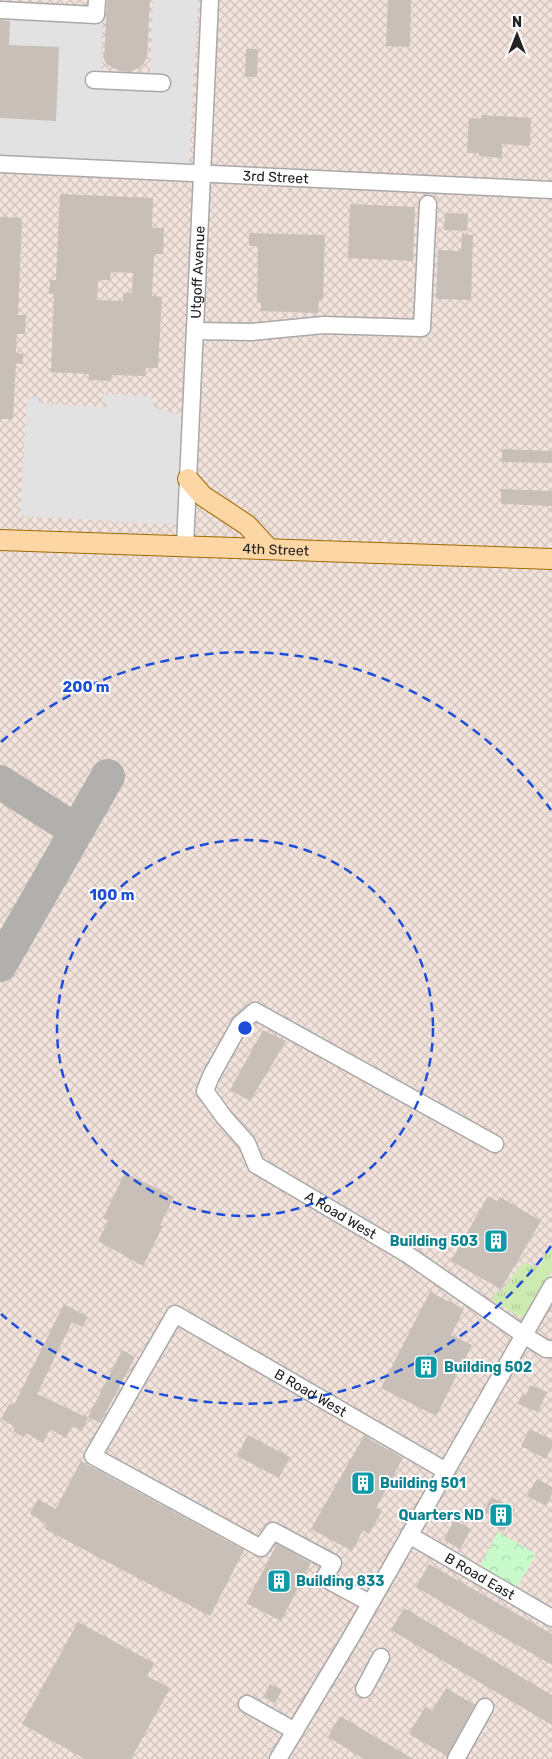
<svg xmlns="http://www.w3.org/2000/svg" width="552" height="1759" font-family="Rubik,sans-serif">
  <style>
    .military { fill: url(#military-cross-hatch) }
    .grass { fill: url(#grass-tufts) }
    .park { fill: url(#park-crowns) }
    .parking { fill: #e2e2e2 }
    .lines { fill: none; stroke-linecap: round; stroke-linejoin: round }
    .taxiway { stroke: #b1b0ac; stroke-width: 34 }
    .building { fill: #c7bfb8; fill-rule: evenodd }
    .minor-casing { stroke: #a9a9a9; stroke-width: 19 }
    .major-casing { stroke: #a06b00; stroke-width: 22 }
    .minor { stroke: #fff; stroke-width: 16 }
    .major { stroke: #fcd6a4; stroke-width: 20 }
    .ring { fill: none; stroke: #1d4ed8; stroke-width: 2.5; stroke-dasharray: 9 6 }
    .labels { text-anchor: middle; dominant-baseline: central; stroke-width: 4; stroke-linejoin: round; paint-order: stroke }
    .street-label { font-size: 14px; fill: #222; stroke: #fff }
    .culture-label { font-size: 14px; font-weight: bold; fill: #0d838f; stroke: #fff; text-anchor: start }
    .centre { fill: #1d4ed8; stroke: #fff; stroke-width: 2.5 }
    .ring-label { font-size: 15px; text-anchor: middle; font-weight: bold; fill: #1d4ed8; stroke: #fff; stroke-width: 4; stroke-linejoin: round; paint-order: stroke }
  </style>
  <defs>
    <pattern id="military-cross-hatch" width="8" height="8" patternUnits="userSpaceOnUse" patternTransform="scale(1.25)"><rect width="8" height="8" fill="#f3e3dd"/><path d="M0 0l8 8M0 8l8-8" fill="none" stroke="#d0c2bd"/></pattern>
    <pattern id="grass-tufts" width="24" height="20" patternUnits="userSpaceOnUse" patternTransform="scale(1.25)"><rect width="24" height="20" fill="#cdebb0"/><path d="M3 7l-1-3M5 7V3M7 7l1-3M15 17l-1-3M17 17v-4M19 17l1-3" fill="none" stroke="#b0c997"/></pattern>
    <pattern id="park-crowns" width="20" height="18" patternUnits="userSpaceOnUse" patternTransform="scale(1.25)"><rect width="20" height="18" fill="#c8facc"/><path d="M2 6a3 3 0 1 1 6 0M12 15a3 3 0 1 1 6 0" fill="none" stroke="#acd6af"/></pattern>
  </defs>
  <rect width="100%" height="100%" fill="#f2efe9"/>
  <path class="military" d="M0,0H552V1759H0Z"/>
  <path class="grass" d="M552,1243V1271L525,1316H518L492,1300L496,1292L500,1294L523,1262L538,1268Z"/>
  <path class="park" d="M498,1532L536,1554L517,1587L514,1589L479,1568Z"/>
  <path class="parking" d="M153,0H198L189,165L0,157V3L103,8L101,70L150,73Z
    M102,394L149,396L156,408L183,416L177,525L20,516L27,399L37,397L39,403L107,407Z"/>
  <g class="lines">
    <path class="taxiway" d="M0,782L77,831
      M0,965L108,776"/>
  </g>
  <path class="building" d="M107,0H150L147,58L141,67L130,72L120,71L107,65L104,59Z
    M388,0H411L410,47L386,46Z
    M0,20L10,21L9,45L59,47L56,121L0,118Z
    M246,49H258L257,77H245Z
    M481,115L531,118L530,146L502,144V158L479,156V153H467L469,118L481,119Z
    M60,194L153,198L152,228H164L163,254H154L152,296L162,297L158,368H146L145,376L112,375L111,381L88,380L89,374L51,372L54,294H49L50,280H56ZM111,272L133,273L132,293H123V301L97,300L98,280H110Z
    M350,204L415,207L413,261L348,258Z
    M445,213L468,214L467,231L444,230Z
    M0,217L22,218L18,315H26L25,334H17L16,353L23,354V364L16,363L13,419H0Z
    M249,233L325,235L323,300H319L318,313L261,311V303H257L258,246H249Z
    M462,234L473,235L471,300L436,299L438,250L461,251Z
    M502,449L552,451V463L502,462Z
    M501,489L552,491V506L501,504Z
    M263,1030L286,1041L250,1101L230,1090Z
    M125,1173L174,1197L160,1225L163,1226L143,1266L98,1241L108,1221L103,1218Z
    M488,1196L497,1201L500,1197L541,1221L501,1289L451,1261Z
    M430,1292L464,1309L451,1335L472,1345L436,1416L381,1388Z
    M64,1304L88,1317L82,1327L72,1322L37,1394L88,1418L82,1431L72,1426L66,1438L50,1429L43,1443L26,1433L23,1437L13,1431L15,1427L1,1419L10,1403L14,1405Z
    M122,1350L135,1357L100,1423L88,1417Z
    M530,1385L547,1392L538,1412L518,1404L522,1394L526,1396Z
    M530,1429L552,1440V1447L546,1459L521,1446Z
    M248,1435L290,1457L279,1478L237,1456Z
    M364,1436L403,1458L376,1508L382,1511L369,1534L363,1530L352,1551L311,1529Z
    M81,1461L244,1550L210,1616L45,1529L47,1524L30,1514L38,1499L56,1509Z
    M537,1479L552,1487V1494L546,1506L527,1496Z
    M491,1497L515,1509L504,1531L494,1526L498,1519L484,1512Z
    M454,1520L471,1529L460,1549L444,1540Z
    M277,1544L311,1563L281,1621L246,1603Z
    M429,1564L552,1634V1665L416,1587Z
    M404,1608L552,1695V1725L391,1630Z
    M78,1622L154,1663L147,1676L170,1688L131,1759H85L22,1724Z
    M270,1684L282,1690L275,1703L263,1697Z
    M446,1688L475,1705L447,1756L409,1734L425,1707L432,1711Z
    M340,1716L413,1759H364L328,1737Z"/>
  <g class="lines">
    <g class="minor-casing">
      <g id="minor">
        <path d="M0,10L96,15L97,0"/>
        <path d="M94,80L162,83"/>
        <path id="s1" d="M0,164L552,190"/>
        <path d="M195,331L252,332L323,325L422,328L428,204"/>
        <path id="s2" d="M185,546L210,0"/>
        <path id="s3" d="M495,1144L255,1011L240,1024L211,1076L205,1091L224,1117L247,1143L256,1165L407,1254L524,1335L546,1349H552"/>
        <path id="s4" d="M409,1535L552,1618"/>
        <path id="s5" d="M370,1603L324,1578L333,1563L273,1531L261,1548L93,1456L175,1314L446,1471"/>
        <path d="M364,1689L381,1657"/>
        <path d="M247,1704L295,1731"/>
        <path d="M278,1759L350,1639L552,1286"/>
        <path d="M456,1759L485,1707"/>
      </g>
    </g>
    <g class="major-casing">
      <g id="major">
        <path d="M188,479L203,496L247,525L269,549"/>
        <path id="s6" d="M0,540L552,559"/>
      </g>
    </g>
    <use href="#minor" class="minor"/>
    <use href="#major" class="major"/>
  </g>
  <g class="ring">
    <circle cx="245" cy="1028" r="188"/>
    <path d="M551 1246A376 376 0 0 1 1 1314M1 742A376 376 0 0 1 551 810"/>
  </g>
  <defs>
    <g id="building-square" transform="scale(1.25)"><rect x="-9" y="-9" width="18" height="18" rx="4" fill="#0f9aa8" stroke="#fff"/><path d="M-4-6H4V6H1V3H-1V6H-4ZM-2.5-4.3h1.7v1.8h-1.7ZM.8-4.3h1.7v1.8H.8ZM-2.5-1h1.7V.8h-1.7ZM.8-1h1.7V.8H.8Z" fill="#fff"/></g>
  </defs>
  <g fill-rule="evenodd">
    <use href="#building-square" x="496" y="1241"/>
    <use href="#building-square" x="426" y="1367"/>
    <use href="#building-square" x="363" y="1483"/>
    <use href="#building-square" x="501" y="1515"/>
    <use href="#building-square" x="279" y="1581"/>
  </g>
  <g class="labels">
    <g class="street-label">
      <text stroke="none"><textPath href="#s1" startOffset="276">3rd Street</textPath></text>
      <text stroke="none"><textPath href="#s2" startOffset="274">Utgoff Avenue</textPath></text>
      <text stroke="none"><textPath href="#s6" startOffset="276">4th Street</textPath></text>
      <text stroke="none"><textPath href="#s3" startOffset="559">A Road West</textPath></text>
      <text stroke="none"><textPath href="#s5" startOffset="671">B Road West</textPath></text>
      <text stroke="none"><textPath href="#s4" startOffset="82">B Road East</textPath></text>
    </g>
    <g class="culture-label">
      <text x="478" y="1241" text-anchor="end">Building 503</text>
      <text x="444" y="1367">Building 502</text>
      <text x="380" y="1483">Building 501</text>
      <text x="484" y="1515" text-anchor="end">Quarters ND</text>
      <text x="296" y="1581">Building 833</text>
    </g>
  </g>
  <circle cx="245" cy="1028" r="8" class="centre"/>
  <g class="ring-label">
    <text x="86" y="692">200 m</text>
    <text x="112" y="900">100 m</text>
  </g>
  <g transform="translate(517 35)" stroke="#ffffff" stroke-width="4" paint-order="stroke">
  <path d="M0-4L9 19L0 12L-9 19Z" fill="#222222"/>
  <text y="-8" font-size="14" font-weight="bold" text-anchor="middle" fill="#222222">N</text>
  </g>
</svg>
